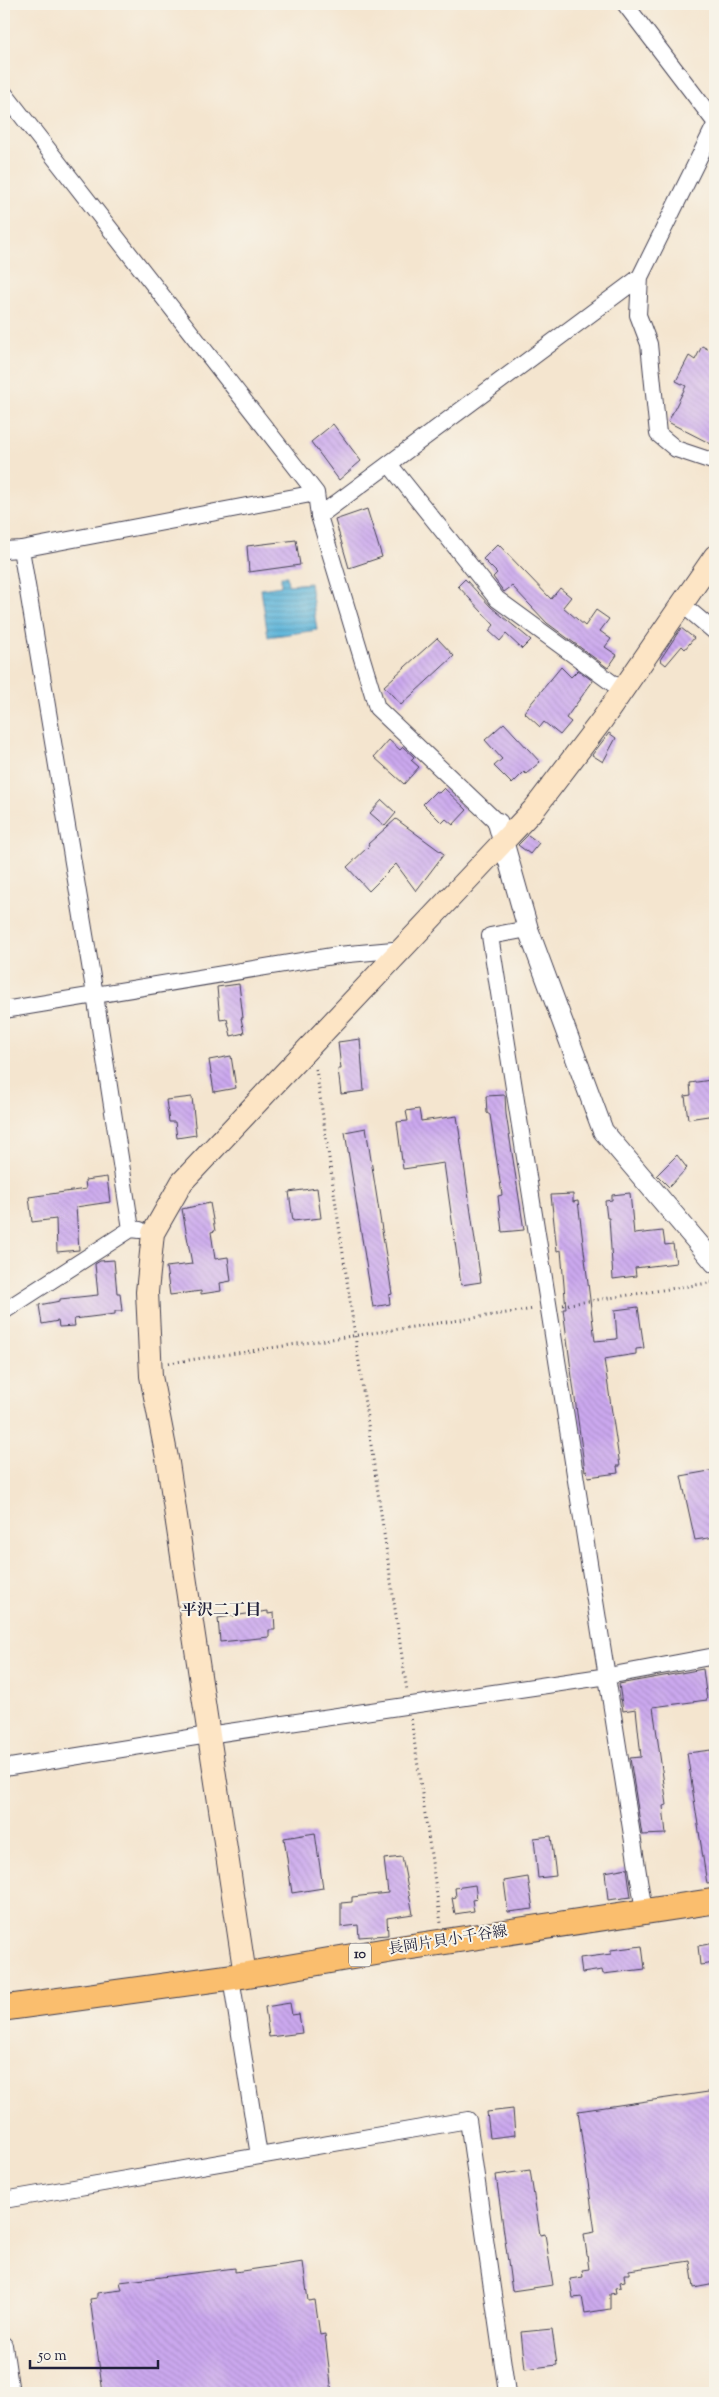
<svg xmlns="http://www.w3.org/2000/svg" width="719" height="2397" font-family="'Sorts Mill Goudy','Noto Serif JP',serif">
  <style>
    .water { fill: url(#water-rules); stroke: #3f6b8a }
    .building { fill: url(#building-back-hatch) }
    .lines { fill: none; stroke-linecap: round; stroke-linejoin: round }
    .minor-casing { stroke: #423f51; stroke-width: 18 }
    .tertiary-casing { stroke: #423f51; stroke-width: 22 }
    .secondary-casing { stroke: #423f51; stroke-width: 24 }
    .primary-casing { stroke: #423f51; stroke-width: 27 }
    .path { stroke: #423f51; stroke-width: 3; stroke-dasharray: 1 4; stroke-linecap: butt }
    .minor { stroke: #fff; stroke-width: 16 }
    .tertiary { stroke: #fff; stroke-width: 20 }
    .secondary { stroke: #fde5c5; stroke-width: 22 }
    .primary { stroke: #fabe6e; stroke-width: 25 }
    .labels { text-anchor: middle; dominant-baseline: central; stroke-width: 4; stroke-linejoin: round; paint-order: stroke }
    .shield { fill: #f7f3e8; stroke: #62616f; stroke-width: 1 }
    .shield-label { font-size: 14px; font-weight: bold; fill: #22223b }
    .street-label { font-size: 15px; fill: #22223b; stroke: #f7f3e8 }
    .neighbourhood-label { font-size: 16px; font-weight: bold; fill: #22223b; stroke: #f7f3e8 }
  </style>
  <defs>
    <pattern id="water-rules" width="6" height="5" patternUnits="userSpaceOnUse" patternTransform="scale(1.25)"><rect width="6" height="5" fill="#5cb4d9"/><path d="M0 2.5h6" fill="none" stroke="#4c92b1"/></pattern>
    <pattern id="building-back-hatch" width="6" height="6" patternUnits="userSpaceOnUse" patternTransform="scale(1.25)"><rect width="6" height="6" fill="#cba8ee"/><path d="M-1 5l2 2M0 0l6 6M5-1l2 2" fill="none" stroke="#ae90cd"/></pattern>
  </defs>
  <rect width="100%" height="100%" fill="#f7f3e8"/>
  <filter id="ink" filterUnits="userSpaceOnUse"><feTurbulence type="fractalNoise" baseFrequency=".02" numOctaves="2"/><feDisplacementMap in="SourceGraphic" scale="10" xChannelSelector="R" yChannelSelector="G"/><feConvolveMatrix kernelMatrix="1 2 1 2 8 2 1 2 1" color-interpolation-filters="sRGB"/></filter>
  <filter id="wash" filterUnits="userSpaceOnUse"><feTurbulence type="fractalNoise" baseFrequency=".0096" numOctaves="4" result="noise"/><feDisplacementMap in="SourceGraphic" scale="20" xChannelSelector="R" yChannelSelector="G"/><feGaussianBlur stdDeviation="1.12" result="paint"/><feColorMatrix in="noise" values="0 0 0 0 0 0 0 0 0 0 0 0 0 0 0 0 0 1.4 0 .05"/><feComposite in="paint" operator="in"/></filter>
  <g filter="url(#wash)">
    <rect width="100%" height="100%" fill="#f4e5cf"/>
    <path class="water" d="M281,576H287L288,585L310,583L317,630L268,637L261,589L281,586Z"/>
    <g id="blocks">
      <path class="building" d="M702,346L715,353V446L668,422L686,386L676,381L689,356L695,360Z
        M333,424L361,461L339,480L311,442Z
        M367,509L382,557L349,568L335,520Z
        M296,540L300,565L249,572L247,546Z
        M498,544L551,599L560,588L571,597L563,607L585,626L596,610L609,619L600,631L611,639L605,647L617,655L608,668L547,623L512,586L504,592L493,577L497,573L483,559Z
        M465,579L491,607L531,640L522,649L506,634L500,641L489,631L494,625L458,586Z
        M681,628L694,638L685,649L682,646L666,665L660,660Z
        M437,638L454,656L401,705L384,686Z
        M561,667L571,677L578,670L593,681L566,718L571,722L560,735L544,722L540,727L524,712Z
        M504,723L540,762L526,774L524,772L512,784L494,766L502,759L485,740Z
        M609,733L616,738L603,762L592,755Z
        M389,740L400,750L403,747L414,757L411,760L419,767L404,784L374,757Z
        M444,788L467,810L453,825L446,819L442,823L423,804L436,791L439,793Z
        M382,800L396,813L385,826L370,813Z
        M396,819L444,854L416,891L396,864L369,891L347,867L369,846L368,844Z
        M528,835L539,843L530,854L518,845Z
        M239,984L243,1018H241L244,1033L231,1036L227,1019L220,1020L217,987Z
        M360,1039L364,1091L341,1094L338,1069H341L338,1042Z
        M231,1056L236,1088L214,1092L209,1060Z
        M711,1080L712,1084H715V1115L688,1119L685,1096L691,1095L690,1083Z
        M505,1095L506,1114L524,1230L502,1232L498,1196L502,1195L490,1115L487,1113L486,1096Z
        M192,1097L196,1135L177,1138L175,1122H169L166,1100Z
        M419,1109L421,1121L457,1116L481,1282L461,1285L444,1163L403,1169L397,1122L408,1121L406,1111Z
        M366,1128L392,1294L389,1295L390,1304L373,1307L345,1132Z
        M677,1155L687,1168L669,1187L657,1175Z
        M107,1177L110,1202L76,1207L79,1250L57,1252L56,1219L32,1222L29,1197L86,1189L85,1180Z
        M317,1188L321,1218L293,1221L289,1192Z
        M630,1193L634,1234L663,1231L665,1245L673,1244L676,1263L635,1268L636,1276L613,1279L609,1218H607L605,1201L612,1200V1195Z
        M573,1194V1202L578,1201L595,1341L617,1339L615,1310L638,1307L644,1348L636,1349V1354L604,1359L620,1466H617L618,1473L588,1477L587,1470L585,1471L571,1370L563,1309H566L561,1250L557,1251L551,1195Z
        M210,1203L215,1231L211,1232L215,1259L228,1257L231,1281L220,1283L221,1291L201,1294V1291L170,1295L166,1267L192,1264L182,1209Z
        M114,1260L117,1293H120L122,1311H115V1314L74,1319L75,1326L59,1327L58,1321L42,1324L39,1305L60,1301V1299L98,1295L95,1264L100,1261Z
        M715,1470V1537L695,1540L681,1476Z
        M268,1611V1614L274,1613L275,1630H269V1637L220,1642L218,1618Z
        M703,1669L707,1700L653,1707L667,1805L663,1806L666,1834L642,1835L630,1758L641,1757L636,1709L623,1711L619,1684Z
        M711,1750L715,1780V1883L707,1884L687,1753Z
        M315,1833L323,1888L292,1893L284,1838Z
        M551,1836L556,1876L538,1878L534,1838Z
        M402,1857L413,1914L387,1918L388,1935L359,1937L358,1925L341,1927V1903L352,1902V1897L388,1893L384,1859Z
        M627,1868L631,1897L608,1900L605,1872Z
        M528,1877L533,1909L508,1912L504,1881Z
        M475,1885L477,1899L472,1900L474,1911L455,1914L452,1898L456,1897L455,1888Z
        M715,1943V1963L700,1965L698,1946Z
        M642,1946L645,1969L603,1974L602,1970L582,1973L580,1958L611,1954V1950Z
        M290,2003L292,2015L299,2014L302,2033L269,2037L265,2007Z
        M715,2091V2284L694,2288L690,2261L629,2270V2274H624L625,2281L620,2282L621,2287L615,2288L616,2293L610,2294V2309L585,2313L582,2297L573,2298L570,2279L583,2277L582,2270L589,2269L584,2234L595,2232L578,2111Z
        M513,2109L515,2135L490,2138L487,2112Z
        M530,2170L540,2235L545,2234L553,2285L512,2291L496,2175Z
        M303,2262L308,2301L315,2300L320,2335L325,2334L332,2393H103L90,2299L97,2298V2293L122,2290L120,2282L235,2268V2272Z
        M552,2329L557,2365L525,2369L521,2332Z"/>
    </g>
  </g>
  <g filter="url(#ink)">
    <use href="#blocks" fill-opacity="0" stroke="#423f51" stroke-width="1"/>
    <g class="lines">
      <g class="minor-casing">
        <path id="minor" d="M625,4L715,122
          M4,93L316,493L319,516L377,708L498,823
          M640,277L638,315L649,344L658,434L676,449L715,462
          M389,464L497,599L623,691
          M319,516L640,277L715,125
          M21,549L95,995L131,1229
          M4,550L21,549L316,493
          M682,604L715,632
          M528,929L490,936L644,1911
          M4,1010L338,955L404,949
          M4,1311L131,1229L140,1230
          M4,1768L208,1735L608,1676L715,1656
          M231,1977L259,2156
          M4,2200L468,2120L507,2393
          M4,2345L11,2393"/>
      </g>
      <g class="tertiary-casing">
        <path id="tertiary" d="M498,823L528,929L603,1131L715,1263"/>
      </g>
      <g class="secondary-casing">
        <path id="secondary" d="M245,1975L168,1463L151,1376L147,1292L153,1233L182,1182L535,808L602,720L715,556"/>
      </g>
      <g class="primary-casing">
        <path id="primary" d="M4,2008L245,1975L402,1948L715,1901"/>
      </g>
      <path class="path" d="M316,1069L407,1691
        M563,1305L715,1282
        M169,1363L534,1309
        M411,1719L441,1923"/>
      <use href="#minor" class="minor"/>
      <use href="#tertiary" class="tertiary"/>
      <use href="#secondary" class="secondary"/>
      <use href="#primary" class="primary"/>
    </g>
  </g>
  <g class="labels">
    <rect class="shield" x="349" y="1943.5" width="22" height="23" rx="4"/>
    <g class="shield-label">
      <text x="360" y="1955">10</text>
    </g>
    <g class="street-label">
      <text transform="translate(448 1941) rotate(-9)">長岡片貝小千谷線</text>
    </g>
    <g class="neighbourhood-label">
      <text x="221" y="1611">平沢二丁目</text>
    </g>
  </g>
  <rect width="719" height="2397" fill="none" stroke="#f7f3e8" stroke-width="20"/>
  <path d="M30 2360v8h128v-8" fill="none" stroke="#22223b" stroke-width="2.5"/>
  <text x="38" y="2360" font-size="15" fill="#22223b" stroke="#f7f3e8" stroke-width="4" paint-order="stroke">50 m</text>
</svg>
